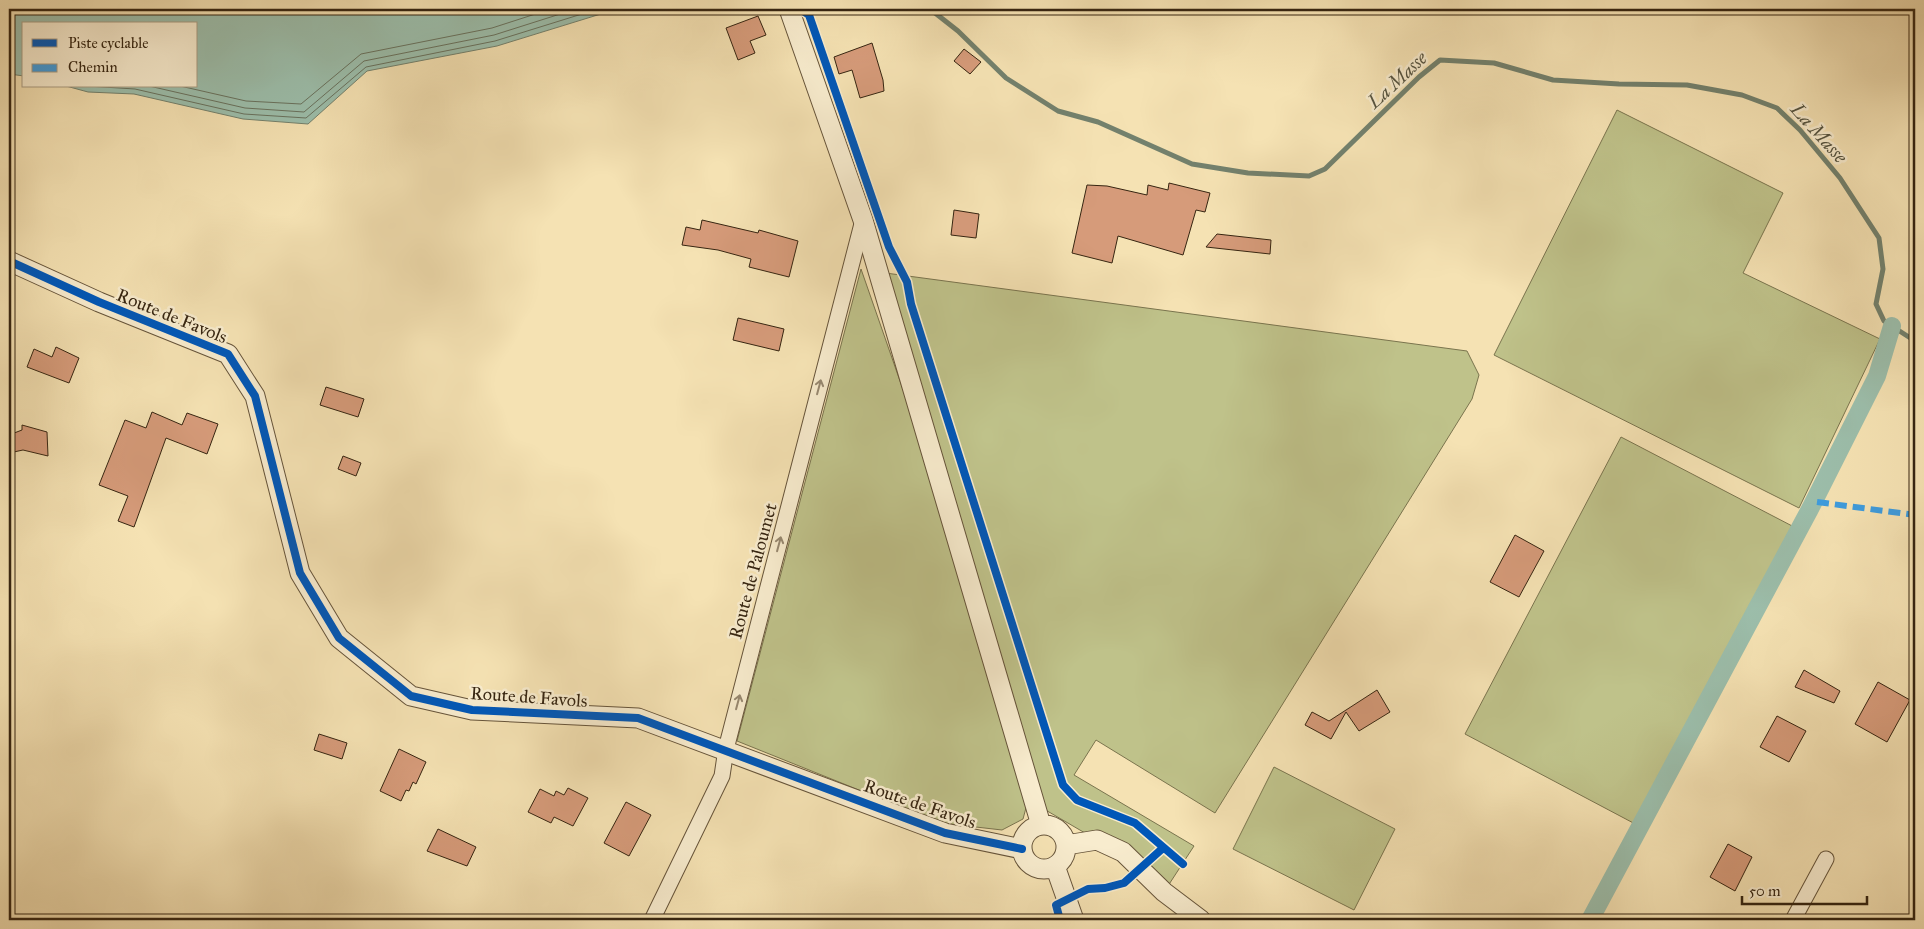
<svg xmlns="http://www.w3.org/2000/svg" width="1924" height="929" font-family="'IM FELL Great Primer',serif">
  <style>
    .green { fill: #bfc28a; stroke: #7a744e }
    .water { fill: #9cbeab; stroke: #73816d }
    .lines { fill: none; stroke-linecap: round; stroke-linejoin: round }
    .shore { stroke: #69725e; stroke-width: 1 }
    .stream { stroke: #73816d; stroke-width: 5 }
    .canal { stroke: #9cbeab; stroke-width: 18 }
    .building { fill: #d69b7a; stroke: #362511 }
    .minor-casing { stroke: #66543a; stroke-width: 17 }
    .tertiary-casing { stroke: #66543a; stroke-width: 21 }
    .minor { stroke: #f8ecce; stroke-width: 15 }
    .tertiary { stroke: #f8ecce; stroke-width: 19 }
    .quiet { stroke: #3e9cde; stroke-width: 6; stroke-dasharray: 12 6; stroke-linecap: butt }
    .cycleway-casing { stroke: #f8ecce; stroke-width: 11 }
    .cycleway { stroke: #0057b8; stroke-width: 8 }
    .oneway { stroke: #978870 }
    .labels { text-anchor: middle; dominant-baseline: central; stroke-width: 5; stroke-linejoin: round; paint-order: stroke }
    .street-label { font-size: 18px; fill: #362511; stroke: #f8ecce }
    .water-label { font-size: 19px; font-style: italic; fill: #55533f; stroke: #f8ecce }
  </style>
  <rect width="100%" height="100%" fill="#f5e2b3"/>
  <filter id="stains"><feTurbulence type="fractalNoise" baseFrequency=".004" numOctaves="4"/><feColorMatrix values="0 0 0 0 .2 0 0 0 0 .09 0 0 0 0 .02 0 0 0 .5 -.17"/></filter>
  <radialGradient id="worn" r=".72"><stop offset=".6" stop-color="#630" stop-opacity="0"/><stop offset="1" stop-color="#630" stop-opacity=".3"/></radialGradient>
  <path class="green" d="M1617,110L1783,193L1743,273L1880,339L1799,508L1494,355Z
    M861,269L908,404L1027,804L1023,819L1002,830L941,823L737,741Z
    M878,272L1467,351L1479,375L1472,399L1215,813L1096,740L1074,775L1194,846L1164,892L1097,840L1037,805Z
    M1621,437L1796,528L1639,826L1465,734Z
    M1274,767L1395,829L1354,910L1233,849Z"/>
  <path class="water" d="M9,9H617L497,46L367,71L308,124L243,119L134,94L88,92L66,86H196V24H24V76L9,74Z"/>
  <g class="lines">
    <path class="shore" d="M87,86L135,89L244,114L306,118L366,67L495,41L598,9
      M149,86L245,108L304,112L364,61L494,35L576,9
      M180,86L246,101L301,104L361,54L492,28L551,9"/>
    <path class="stream" d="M930,9L958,31L1006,78L1058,111L1098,122L1192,164L1248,173L1309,176L1325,169L1419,77L1440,60L1494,63L1553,80L1619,84L1687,85L1742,95L1777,108L1800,130L1840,178L1879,238L1883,269L1876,304L1884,321L1915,341"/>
    <path class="canal" d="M1590,920L1810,509L1877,376L1892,326"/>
  </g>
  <path class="building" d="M758,16L766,35L750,41L755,53L738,60L726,28Z
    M872,43L883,80L884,91L860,98L852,70L839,74L834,57Z
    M964,49L981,62L970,74L954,61Z
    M1169,183L1210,193L1205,212L1196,210L1183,255L1118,236L1112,263L1072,253L1087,185L1107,186L1147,195L1148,185L1168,190Z
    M954,210L979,214L976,238L951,235Z
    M702,220L758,233L759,230L798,241L789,277L749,267L751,259L718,250L682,245L686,227L700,230Z
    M1217,234L1271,240L1270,254L1206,247Z
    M738,318L784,329L779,351L733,340Z
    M56,347L79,358L69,383L27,367L34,349L52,357Z
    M326,387L364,399L358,417L320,405Z
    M152,412L182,425L187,413L218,424L207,454L166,438L134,527L118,521L128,496L99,485L125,420L146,428Z
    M22,425L47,432L48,456L23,450L9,453V435L22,430Z
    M343,456L361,463L356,476L338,469Z
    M1515,535L1544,551L1519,597L1490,582Z
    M1804,670L1840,691L1834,703L1795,687Z
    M1878,682L1910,700L1887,742L1855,724Z
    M1377,690L1390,712L1359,731L1346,712L1331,739L1305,725L1312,712L1329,721Z
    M1777,716L1806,731L1789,762L1760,747Z
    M319,734L347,743L342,759L314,750Z
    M399,749L426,762L416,784L413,782L409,791L406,790L401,801L380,791Z
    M568,788L588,798L573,826L554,817L551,823L528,812L540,789L554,796L556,791L564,795Z
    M626,802L651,815L629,856L604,843Z
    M438,829L476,847L467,866L427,851Z
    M1728,844L1752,857L1735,891L1710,877Z"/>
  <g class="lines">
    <g class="minor-casing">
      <path id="minor" d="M652,920L722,776L726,749L863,220
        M1793,920L1826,859"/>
    </g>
    <g class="tertiary-casing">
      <path id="tertiary" d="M789,9L863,220L1041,825
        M9,261L99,302L228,354L255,396L300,573L339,638L411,696L472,710L638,718L945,833L1022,849
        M1022 847a22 22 0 1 1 44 0a22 22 0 1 1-44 0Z
        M1066,845L1097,840L1123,852L1164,892L1201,920
        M1055,866L1074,920"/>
    </g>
    <use href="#minor" class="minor"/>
    <use href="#tertiary" class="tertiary"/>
    <path class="quiet" d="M1817,502L1915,515"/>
    <g class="cycleway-casing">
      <path id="cycleway" d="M800,9L809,15L889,247L907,282L911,304L1063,785L1077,800L1135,823L1183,864
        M9,261L99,302L228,354L255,396L300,573L339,638L411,696L472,710L638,718L945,833L1022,849
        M1060,920L1056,905L1088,889L1105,888L1124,883L1163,848"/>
    </g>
    <use href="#cycleway" class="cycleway"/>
  </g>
  <defs><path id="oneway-shaft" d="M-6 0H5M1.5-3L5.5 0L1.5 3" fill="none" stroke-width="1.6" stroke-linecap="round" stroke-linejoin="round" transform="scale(1.25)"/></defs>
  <g class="oneway">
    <use href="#oneway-shaft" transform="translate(819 387) rotate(-75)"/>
    <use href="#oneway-shaft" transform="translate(779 544) rotate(-75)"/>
    <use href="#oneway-shaft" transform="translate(738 702) rotate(-75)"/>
  </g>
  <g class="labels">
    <g class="street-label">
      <text transform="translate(172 316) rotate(22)">Route de Favols</text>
      <text transform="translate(753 571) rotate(-75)">Route de Paloumet</text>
      <text transform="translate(529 697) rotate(4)">Route de Favols</text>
      <text transform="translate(920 804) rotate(19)">Route de Favols</text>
    </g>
    <g class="water-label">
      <text transform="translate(1397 80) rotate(-43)">La Masse</text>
      <text transform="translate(1819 133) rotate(48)">La Masse</text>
    </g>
  </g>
  <rect width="1924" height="929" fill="none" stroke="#f5e2b3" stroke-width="30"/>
  <rect x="10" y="10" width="1904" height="909" fill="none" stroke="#362511" stroke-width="2.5"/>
  <rect x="15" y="15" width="1894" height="899" fill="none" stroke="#362511"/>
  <rect x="22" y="22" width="175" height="65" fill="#f8ecce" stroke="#aa9c82"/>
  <rect x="32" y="39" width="25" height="8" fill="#0057b8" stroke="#aa9c82"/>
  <text x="68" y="48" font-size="15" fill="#362511">Piste cyclable</text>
  <rect x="32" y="64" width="25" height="8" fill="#3e9cde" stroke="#aa9c82"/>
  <text x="68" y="72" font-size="15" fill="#362511">Chemin</text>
  <path d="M1742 896v8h125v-8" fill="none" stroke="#362511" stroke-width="2.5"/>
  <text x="1749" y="896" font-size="15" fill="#362511" stroke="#f8ecce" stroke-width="4" paint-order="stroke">50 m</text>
  <rect width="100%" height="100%" filter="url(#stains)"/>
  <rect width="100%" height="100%" fill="url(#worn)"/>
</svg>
